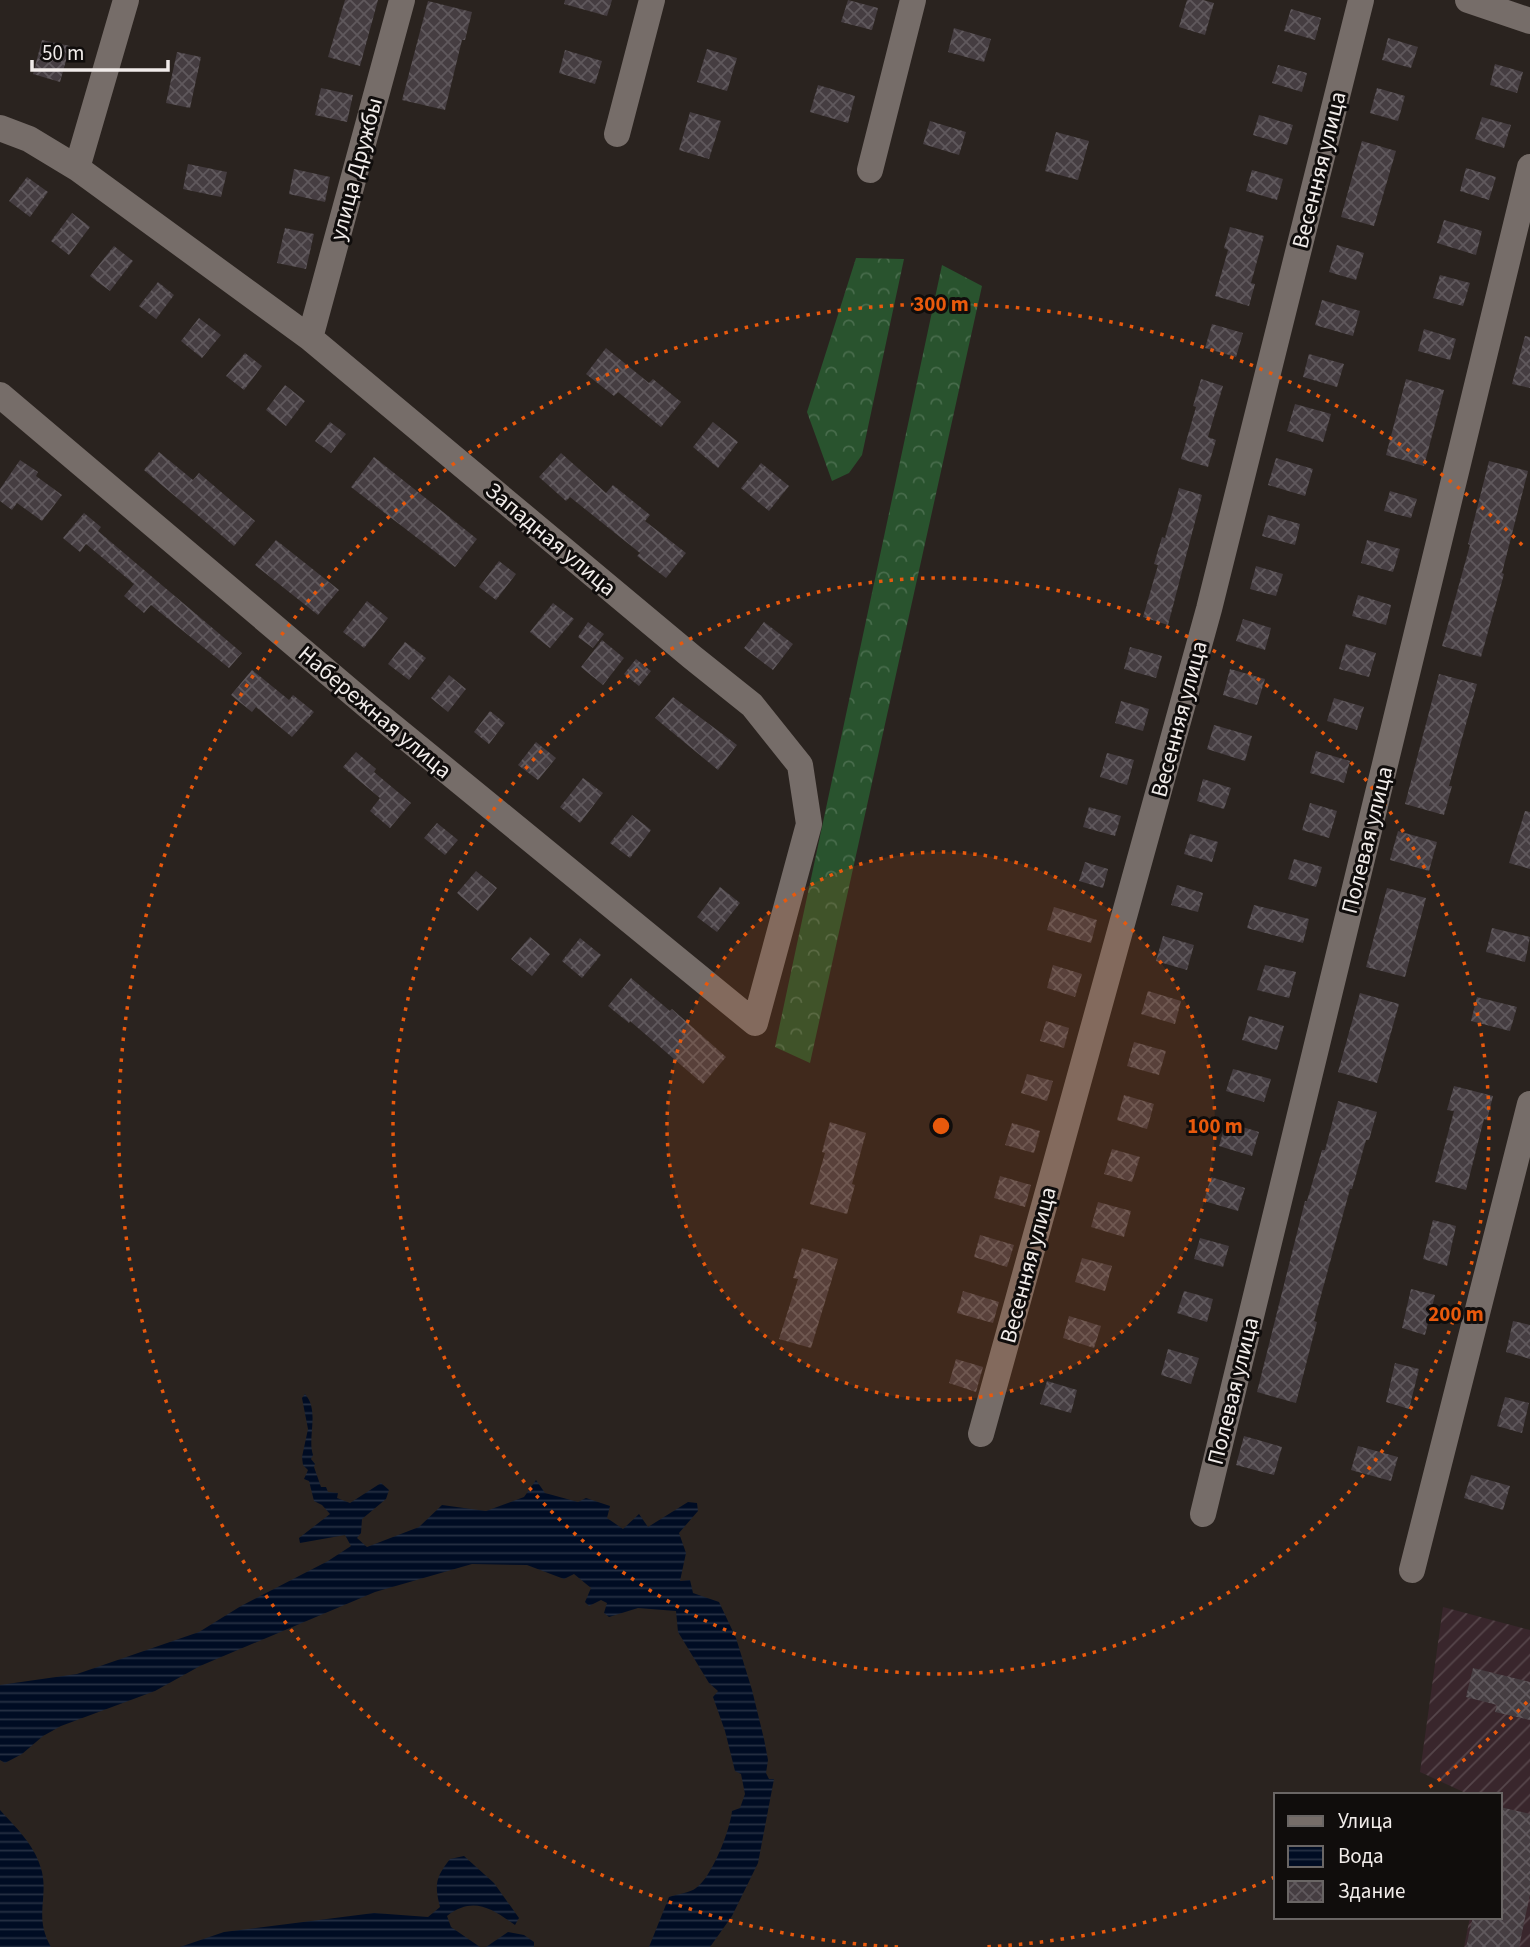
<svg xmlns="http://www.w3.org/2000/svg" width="1530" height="1947" font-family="'Source Sans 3',sans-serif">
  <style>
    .industrial { fill: url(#industrial-furrows) }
    .forest { fill: url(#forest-crowns) }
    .water { fill: url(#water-rules) }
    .building { fill: url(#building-cross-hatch) }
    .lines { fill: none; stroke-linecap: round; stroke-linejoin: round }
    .minor { stroke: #766d69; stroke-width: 26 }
    .ring { fill: none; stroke: #e8590c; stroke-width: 3.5; stroke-dasharray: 3.5 7 }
    .labels { text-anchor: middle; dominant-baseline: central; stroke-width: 6; stroke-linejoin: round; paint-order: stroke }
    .street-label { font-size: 23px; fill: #f1ecea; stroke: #100d0c }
    .centre { fill: #e8590c; stroke: #100d0c; stroke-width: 3.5 }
    .ring-label { font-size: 21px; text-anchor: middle; font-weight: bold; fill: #e8590c; stroke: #100d0c; stroke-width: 6; stroke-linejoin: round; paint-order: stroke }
  </style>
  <defs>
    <pattern id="industrial-furrows" width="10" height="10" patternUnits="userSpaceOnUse" patternTransform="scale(1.75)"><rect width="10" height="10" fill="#39262c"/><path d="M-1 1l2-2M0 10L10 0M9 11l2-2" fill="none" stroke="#56464b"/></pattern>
    <pattern id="forest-crowns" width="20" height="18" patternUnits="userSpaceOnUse" patternTransform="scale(1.75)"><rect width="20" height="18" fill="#29532e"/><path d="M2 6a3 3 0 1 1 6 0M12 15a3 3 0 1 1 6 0" fill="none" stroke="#486c4c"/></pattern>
    <pattern id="water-rules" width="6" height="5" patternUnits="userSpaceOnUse" patternTransform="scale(1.75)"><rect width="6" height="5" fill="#000c23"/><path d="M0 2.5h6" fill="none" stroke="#263043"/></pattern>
    <pattern id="building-cross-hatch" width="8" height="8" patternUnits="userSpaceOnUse" patternTransform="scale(1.75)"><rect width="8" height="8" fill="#453d41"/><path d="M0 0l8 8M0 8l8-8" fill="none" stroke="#60595d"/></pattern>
  </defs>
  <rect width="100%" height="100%" fill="#2a231f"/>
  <path class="industrial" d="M1443,1607L1530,1630V1947H1464L1470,1917H1500V1795H1470L1420,1772Z"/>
  <path class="forest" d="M856,258L904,259L862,455L849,473L832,481L807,412Z
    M942,265L982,286L810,1063L775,1047Z"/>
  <path class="water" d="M305,1394C320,1411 307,1437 313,1455L311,1459L315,1464L314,1467L321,1487H326L328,1492L338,1493L337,1498L350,1503L381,1483L389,1490L386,1499L362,1519L361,1533L357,1538L367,1547L419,1527L442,1505L486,1511L524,1497L536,1480L545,1493L578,1502L586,1498L610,1506L607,1518L623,1529L639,1514L648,1527L688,1502L697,1503L698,1511L679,1533L686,1553L680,1581L690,1580L693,1593L719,1602L736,1638L752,1690L764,1739L768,1760L766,1773L769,1779H774L758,1863L732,1916L710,1947H649L669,1897C677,1894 690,1893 696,1888C712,1877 730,1830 732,1811L740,1808L745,1794L741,1774L735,1771L725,1731L713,1697L718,1691L709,1683L678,1632L676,1611L638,1608L609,1617L604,1613L607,1603L601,1600L589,1606L585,1602L591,1588L574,1574L564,1579L527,1565L472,1564L375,1592L200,1666L155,1691L61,1726L43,1736L22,1754L5,1763L0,1760V1685L77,1674L199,1632L241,1606L328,1561L351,1546L345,1535L300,1543L299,1538L330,1514L322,1505L314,1501L309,1481L304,1479L308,1470L303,1465L302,1457L308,1429L302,1398Z
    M0,1810C17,1829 36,1846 42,1872C48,1899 34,1917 51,1947H0Z
    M464,1856L494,1883L519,1918L515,1925C491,1908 473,1896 447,1916L451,1927L480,1947H180L224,1932L374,1913L428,1917L440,1907C434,1884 436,1877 450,1859Z
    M508,1932L524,1935L534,1942V1947H486Z"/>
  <path class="building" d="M345,0H378L360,66L328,57Z
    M565,0H612L607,16L564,4Z
    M848,0L878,8L872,30L841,22Z
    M1187,0H1203L1214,3L1205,35L1179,27Z
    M428,1L472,12L465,40H462L445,110L402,100Z
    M1291,9L1321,18L1315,40L1284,31Z
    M954,28L991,39L984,62L948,52Z
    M1388,38L1418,47L1411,68L1382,60Z
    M42,40L70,46L60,82L33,74Z
    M707,49L737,58L727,91L697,82Z
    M565,50L602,61L595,84L559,73Z
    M177,52L201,57L190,108L166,103Z
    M1495,64L1523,72L1517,93L1490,85Z
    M1278,65L1307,73L1302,92L1272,83Z
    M818,85L855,96L848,123L810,112Z
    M321,88L353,95L347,122L315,115Z
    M1377,88L1405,96L1398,121L1370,113Z
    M690,112L721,121L709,159L679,150Z
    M1259,115L1293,125L1287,145L1253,135Z
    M1482,117L1511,125L1504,148L1475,139Z
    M930,121L966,132L959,155L923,144Z
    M1056,132L1089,141L1078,180L1045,171Z
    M1362,141L1396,151L1374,226L1341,217Z
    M188,164L227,172L221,197L183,189Z
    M1466,168L1496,177L1489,200L1460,191Z
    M294,169L330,177L325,202L289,194Z
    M1252,170L1283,179L1277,200L1246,191Z
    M27,177L48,192L30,217L9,201Z
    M72,213L90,227L69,255L51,241Z
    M1444,220L1482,231L1476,255L1437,243Z
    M1230,227L1264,236L1251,283L1255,284L1249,306L1215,296L1228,250L1224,248Z
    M285,228L314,234L306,269L277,263Z
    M1337,245L1364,253L1356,280L1329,272Z
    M114,246L133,261L110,291L90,276Z
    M1440,275L1470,283L1463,306L1433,298Z
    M158,282L174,295L156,319L139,306Z
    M1322,300L1360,311L1353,336L1315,325Z
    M199,318L221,335L202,358L181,341Z
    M1212,324L1243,333L1236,357L1205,348Z
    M1424,329L1456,339L1450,360L1418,351Z
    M1525,336L1530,337V388L1512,384Z
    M606,348L649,383L653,379L681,402L661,427L618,392L614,396L586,374Z
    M245,353L262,366L244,390L226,376Z
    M1309,354L1344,364L1337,387L1303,377Z
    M1201,379L1223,386L1208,437L1216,440L1208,467L1181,459L1196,407L1193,406Z
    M1406,379L1444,390L1424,466L1386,455Z
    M285,385L305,401L286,426L266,410Z
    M1295,404L1331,414L1323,442L1287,431Z
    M330,422L346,434L331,453L315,441Z
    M713,422L738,442L718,468L693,447Z
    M159,452L193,480L199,473L255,521L234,546L144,470Z
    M561,453L606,493L613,485L650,515L645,521L686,553L666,578L637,556L640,553L570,497L566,501L539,477Z
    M374,457L477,539L455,567L351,487Z
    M1276,458L1313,469L1305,496L1268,485Z
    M20,460L38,472L36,476L62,495L42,521L17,503L12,510L0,501V489Z
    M1489,461L1528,471L1502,573L1504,574L1481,657L1442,646L1470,545L1468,544Z
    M761,463L789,486L769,511L741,488Z
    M1179,488L1202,495L1168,625L1143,617L1158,565L1154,564L1162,537L1165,538Z
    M1390,491L1417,499L1411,518L1384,511Z
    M84,513L101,527L98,531L242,653L229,668L151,605L144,613L124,596L134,584L86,544L80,552L63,538Z
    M1268,515L1300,524L1295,545L1262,536Z
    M276,540L339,590L318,615L255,565Z
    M1367,540L1400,549L1393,572L1361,563Z
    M499,561L516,574L496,600L479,587Z
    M1256,566L1283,574L1276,596L1250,589Z
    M1358,595L1391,605L1386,625L1352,616Z
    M367,601L388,618L364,648L343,632Z
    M553,603L574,619L550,648L530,632Z
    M1243,619L1271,628L1265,650L1236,641Z
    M588,622L604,634L593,648L578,637Z
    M764,622L793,644L773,670L744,648Z
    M602,640L624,658L603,685L581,667Z
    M405,642L426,658L409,680L388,664Z
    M1346,644L1376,653L1369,677L1339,669Z
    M1130,647L1162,656L1156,678L1124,669Z
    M636,659L651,671L639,686L624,674Z
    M1230,669L1265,679L1257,705L1223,695Z
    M252,670L289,700L293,695L314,712L292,737L256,707L252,712L231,695Z
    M1439,674L1477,684L1449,786H1452L1444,815L1405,804Z
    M449,675L466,689L448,712L431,698Z
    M673,697L737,745L718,770L655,718Z
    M1334,698L1364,707L1357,730L1327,721Z
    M1121,701L1149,709L1143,731L1115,723Z
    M490,711L505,723L489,744L474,732Z
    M1214,725L1252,736L1245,761L1207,749Z
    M536,742L556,758L538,780L518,765Z
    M1316,751L1350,761L1344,783L1310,773Z
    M356,752L376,769L374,772L411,803L390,828L370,811L380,798L343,767Z
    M1107,753L1134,760L1127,785L1100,777Z
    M583,778L603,793L580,823L560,807Z
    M1203,779L1231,788L1224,809L1197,801Z
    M1310,803L1337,811L1329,838L1302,830Z
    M1089,807L1121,816L1115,836L1083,827Z
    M1525,811L1530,812V869L1509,863Z
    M632,815L651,830L630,858L610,843Z
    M437,823L458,840L445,855L424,838Z
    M1398,831L1437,842L1429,871L1390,860Z
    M1190,834L1218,842L1212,862L1184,854Z
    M1294,859L1322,867L1316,887L1288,879Z
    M1085,862L1108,869L1103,888L1079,881Z
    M476,871L497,888L478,911L457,893Z
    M1177,885L1203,893L1198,912L1171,905Z
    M720,887L740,903L717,932L697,917Z
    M1387,888L1426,898L1405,977L1366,967Z
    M1254,905L1309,919L1303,943L1247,928Z
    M1054,907L1097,920L1091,943L1047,930Z
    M1492,928L1530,937L1525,962L1486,952Z
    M1163,936L1194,945L1187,970L1156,961Z
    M530,937L550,954L532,976L511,959Z
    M580,938L601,955L582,978L562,961Z
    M1053,965L1082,974L1075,997L1047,988Z
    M1265,965L1296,972L1289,998L1257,990Z
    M631,978L670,1011L672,1009L726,1057L703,1084L630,1021L629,1023L608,1006Z
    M1148,991L1181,1001L1175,1024L1141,1014Z
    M1360,993L1399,1004L1377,1083L1338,1072Z
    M1477,997L1517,1007L1510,1031L1471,1021Z
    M1249,1016L1284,1026L1277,1050L1242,1040Z
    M1046,1021L1069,1028L1064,1048L1040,1041Z
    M1134,1042L1166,1051L1159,1075L1127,1066Z
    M1233,1069L1271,1079L1264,1102L1226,1091Z
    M1027,1074L1053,1081L1047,1101L1021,1093Z
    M1454,1086L1493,1096L1487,1120L1484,1119L1466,1190L1435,1182L1454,1111L1447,1110Z
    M1124,1095L1154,1104L1147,1129L1117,1120Z
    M1338,1101L1377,1112L1369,1140H1366L1352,1189H1350L1314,1321L1317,1322L1296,1403L1257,1392L1305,1201H1307L1322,1150H1325Z
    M830,1122L866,1133L852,1184L855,1185L847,1214L810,1204L825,1153L822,1152Z
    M1226,1122L1259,1132L1252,1156L1219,1146Z
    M1012,1123L1040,1131L1034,1153L1005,1145Z
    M1112,1149L1140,1157L1132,1182L1104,1174Z
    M1000,1176L1031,1185L1025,1207L994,1198Z
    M1211,1177L1245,1188L1238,1211L1204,1201Z
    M1098,1202L1131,1211L1124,1237L1091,1227Z
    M1433,1220L1456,1226L1447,1266L1423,1259Z
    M980,1235L1014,1245L1007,1267L974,1257Z
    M1200,1238L1229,1246L1223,1267L1194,1259Z
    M802,1248L838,1259L811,1348L779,1339L798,1279L793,1278Z
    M1082,1258L1112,1266L1105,1291L1075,1282Z
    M1411,1289L1435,1295L1425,1335L1402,1328Z
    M963,1291L999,1302L993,1323L957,1313Z
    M1184,1291L1213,1299L1207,1322L1177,1313Z
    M1069,1316L1101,1326L1094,1348L1063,1338Z
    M1513,1321L1530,1325V1359L1506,1352Z
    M1168,1349L1199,1358L1191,1384L1161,1375Z
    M956,1359L983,1367L976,1392L949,1383Z
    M1395,1363L1419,1369L1409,1409L1386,1402Z
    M1047,1381L1077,1390L1071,1413L1040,1404Z
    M1505,1397L1529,1403L1522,1433L1497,1426Z
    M1244,1436L1282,1447L1274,1475L1236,1465Z
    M1358,1446L1398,1457L1391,1481L1351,1470Z
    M1471,1475L1510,1486L1503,1510L1464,1498Z
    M1473,1668L1530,1682V1720L1495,1712L1497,1705L1466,1697Z
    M1500,1807L1530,1814V1894L1519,1947H1466L1473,1917H1500Z"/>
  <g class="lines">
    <path class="minor" d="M1468,0L1530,21
      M0,128L29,139L77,168L310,338L692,657L752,705L800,765L809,824L755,1023L370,708L0,395
      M617,134L652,0
      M77,168L126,0
      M870,170L913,0
      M310,338L402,0
      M981,1434L1209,609L1361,0
      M1203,1514L1530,167
      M1412,1570L1530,1104"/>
  </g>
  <circle cx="941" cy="1126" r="274" fill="#e8590c" fill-opacity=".12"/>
  <g class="ring">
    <circle cx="941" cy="1126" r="274"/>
    <circle cx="941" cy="1126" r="548"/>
    <path d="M1527 1702A822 822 0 0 1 1424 1791M1275 1877A822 822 0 0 1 984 1947M898 1947A822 822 0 1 1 1527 550"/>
  </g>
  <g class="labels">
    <g class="street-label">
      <text transform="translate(356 169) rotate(-75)">улица Дружбы</text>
      <text transform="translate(1319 170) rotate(-76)">Весенняя улица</text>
      <text transform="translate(551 539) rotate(40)">Западная улица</text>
      <text transform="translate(375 712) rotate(40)">Набережная улица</text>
      <text transform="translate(1179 719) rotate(-75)">Весенняя улица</text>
      <text transform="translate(1367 840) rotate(-76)">Полевая улица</text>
      <text transform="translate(1028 1265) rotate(-75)">Весенняя улица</text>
      <text transform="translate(1233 1391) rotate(-76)">Полевая улица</text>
    </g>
  </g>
  <circle cx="941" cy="1126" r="10" class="centre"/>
  <g class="ring-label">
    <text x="941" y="311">300 m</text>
    <text x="1215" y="1133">100 m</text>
    <text x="1456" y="1321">200 m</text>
  </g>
  <rect x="1274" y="1793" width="228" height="126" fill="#100d0c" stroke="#6a6665" stroke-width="2"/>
  <rect x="1288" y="1816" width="35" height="10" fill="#766d69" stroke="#6a6665" stroke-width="2"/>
  <text x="1338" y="1828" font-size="21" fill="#f1ecea">Улица</text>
  <rect x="1288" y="1846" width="35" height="21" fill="url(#water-rules)" stroke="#6a6665" stroke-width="2"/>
  <text x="1338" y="1863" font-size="21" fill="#f1ecea">Вода</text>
  <rect x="1288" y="1881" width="35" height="21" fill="url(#building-cross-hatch)" stroke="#6a6665" stroke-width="2"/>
  <text x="1338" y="1898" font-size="21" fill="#f1ecea">Здание</text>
  <path d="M32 60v10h136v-10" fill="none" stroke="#f1ecea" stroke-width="3.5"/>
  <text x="42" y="60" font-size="21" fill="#f1ecea" stroke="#100d0c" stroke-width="5" paint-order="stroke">50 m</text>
</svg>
